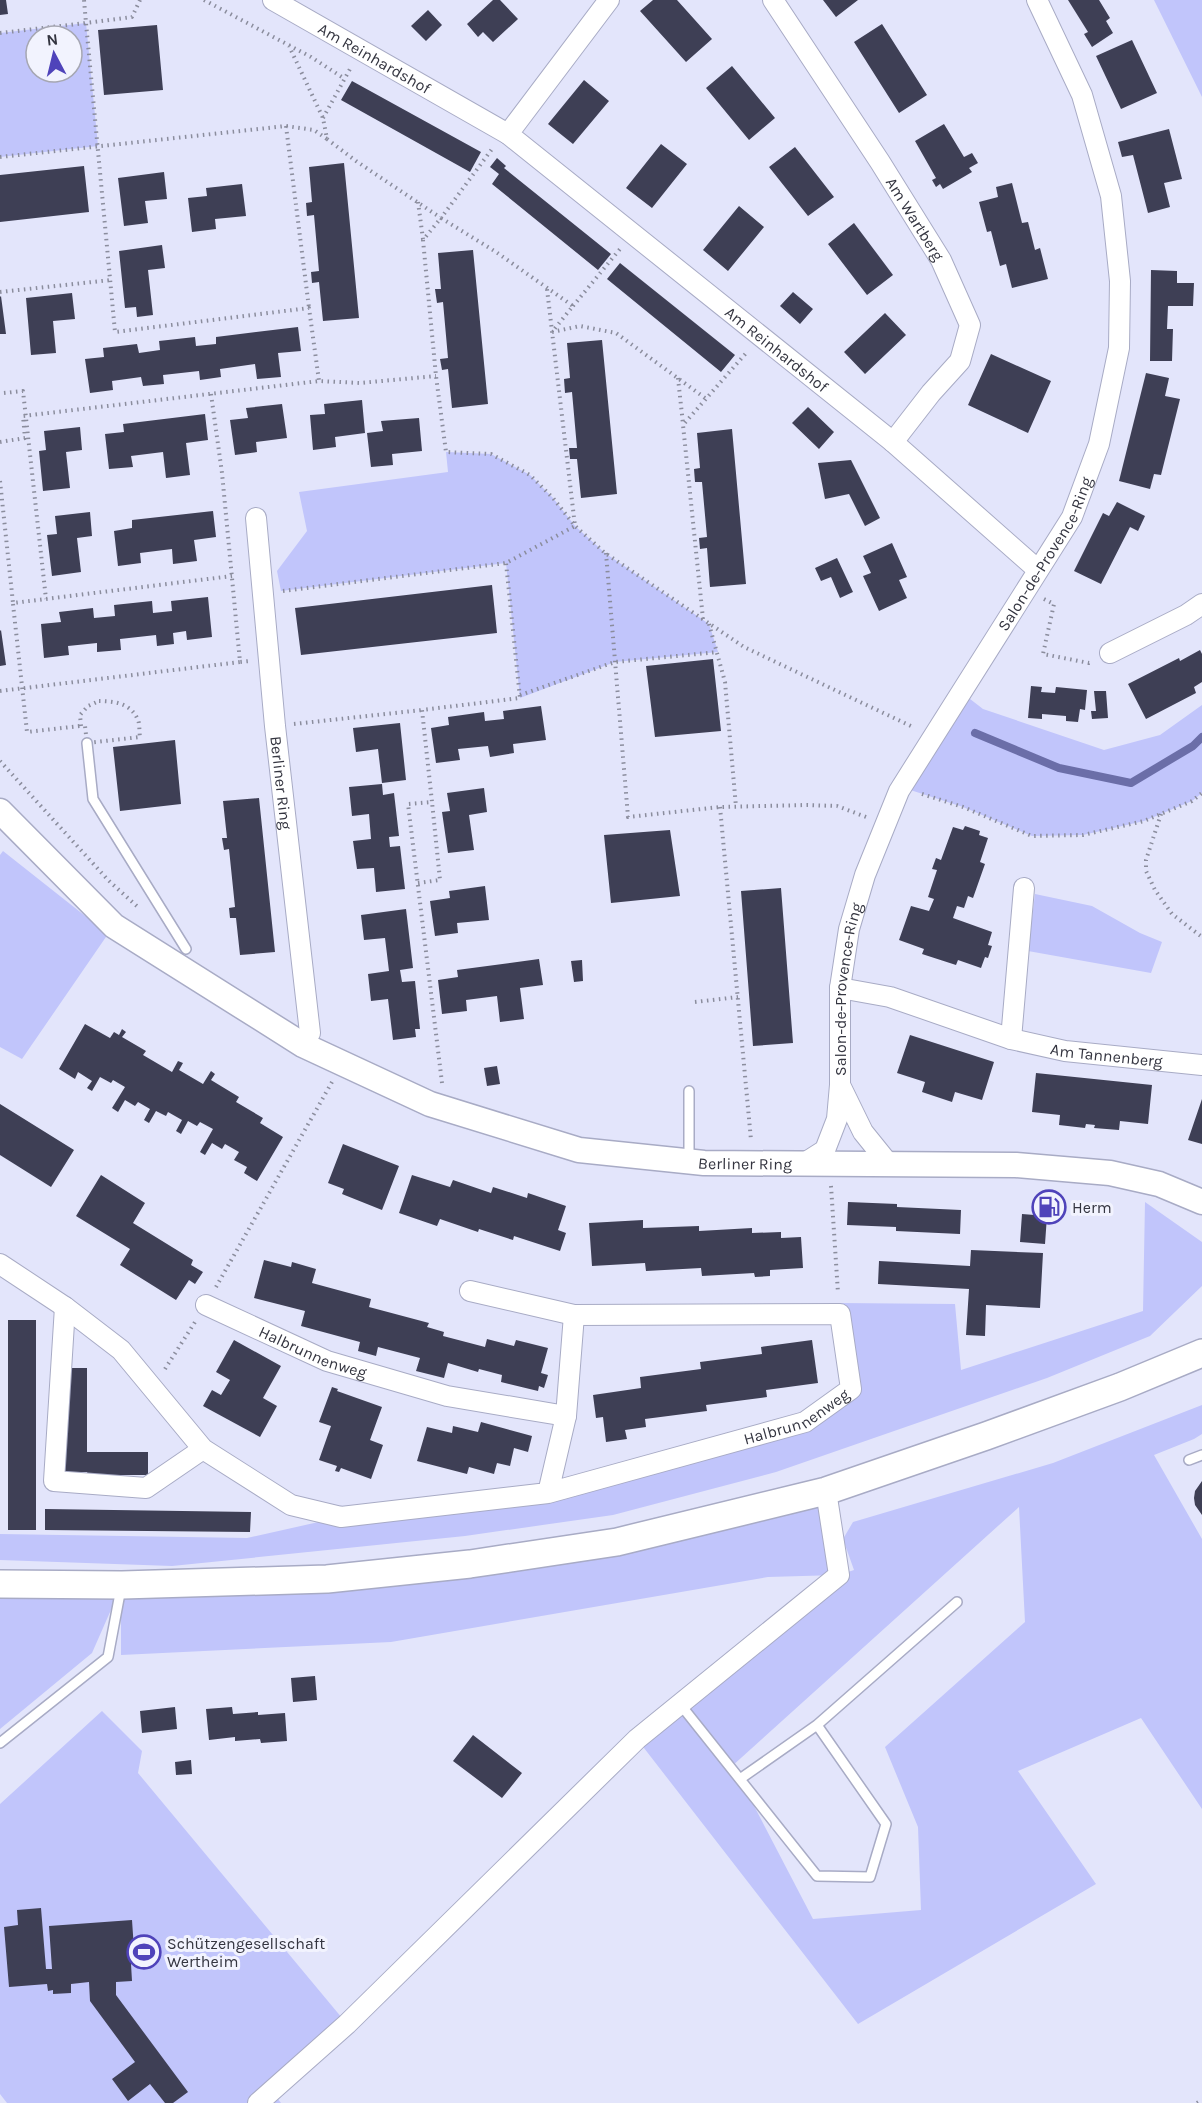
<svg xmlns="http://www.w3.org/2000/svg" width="1202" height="2103" font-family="Karla,sans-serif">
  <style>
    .green { fill: #c1c5fb; fill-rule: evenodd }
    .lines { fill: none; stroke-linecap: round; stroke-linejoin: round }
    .stream { stroke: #6b6ea8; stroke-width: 8 }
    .building { fill: #3e3f55 }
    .service-casing { stroke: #a8abc5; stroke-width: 12 }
    .minor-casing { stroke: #a8abc5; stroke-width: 22 }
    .tertiary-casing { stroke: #a8abc5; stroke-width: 27 }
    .secondary-casing { stroke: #a8abc5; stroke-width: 30 }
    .path { stroke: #8b8d9d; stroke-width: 4; stroke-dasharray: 1.5 4.5; stroke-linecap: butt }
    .service { stroke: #fff; stroke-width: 9 }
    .minor { stroke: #fff; stroke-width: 20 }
    .tertiary { stroke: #fff; stroke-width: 24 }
    .secondary { stroke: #fff; stroke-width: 27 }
    .labels { text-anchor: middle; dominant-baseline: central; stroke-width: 6; stroke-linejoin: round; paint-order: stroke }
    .street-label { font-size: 16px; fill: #343540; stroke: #f2f3fe }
    .poi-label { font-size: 16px; fill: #343540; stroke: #f2f3fe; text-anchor: start }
  </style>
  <rect width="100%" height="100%" fill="#e3e5fb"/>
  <path class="green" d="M1154,0H1202V99V97Z
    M86,23L98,146L0,157V33ZM36,36H72V72H36Z
    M446,452L491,454L530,475L553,498L575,526L605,553L709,624L718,652L615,662L520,698L506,563L281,591L277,571L307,531L299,492L448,472Z
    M961,692L983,709L1104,750L1160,735L1202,705V793L1192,801L1144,821L1083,835L1032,836L963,807L901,787Z
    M3,851L108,934L22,1059L0,1047V855Z
    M1035,894L1092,906L1140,933L1162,942L1151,973L1028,951Z
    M1145,1202L1202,1242V1286L1150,1336L1047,1378L776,1472L613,1515L465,1536L172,1566L0,1560V1534L247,1538L341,1517L548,1493L805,1422L851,1389L839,1303L955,1304L961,1370L1143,1311Z
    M1202,1405V1434L1194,1439L1154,1455L1202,1539V1809L1141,1718L1018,1771L1096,1884L858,2024L637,1739L837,1575L768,1577L391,1642L121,1655V1587L92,1653L0,1729V1584L470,1564L826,1491L839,1575L854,1570L843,1539L853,1522L1053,1463ZM1019,1507L1025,1622L885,1747L918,1827L921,1910L813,1919L740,1779L731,1767Z
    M102,1711L142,1751L138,1773L347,2024L272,2091L281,2103H7L0,2094V1804Z"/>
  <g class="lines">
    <path class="stream" d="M975,733L1059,768L1131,783L1193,746L1202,737"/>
  </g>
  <path class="building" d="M0,0H6L8,14L0,15Z
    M493,0H500L518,19L493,42L483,32L478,37L467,24Z
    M653,0H677L712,39L686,62L640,11Z
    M823,0H858L836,17Z
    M1068,0H1099L1110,18L1106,21L1113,33L1092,47L1084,34L1088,32Z
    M428,10L442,25L426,41L411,26Z
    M882,24L927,95L899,113L854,42Z
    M157,25L163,90L104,95L98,30Z
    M1132,40L1157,93L1121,109L1096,56Z
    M732,66L775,118L749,140L706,88Z
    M584,80L609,101L573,144L548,124Z
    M352,81L481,152L470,172L341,100Z
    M944,124L964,157L972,153L978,163L969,168L972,172L943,189L940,184L936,187L932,180L936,178L915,141Z
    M1169,129L1182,179L1164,183L1170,207L1148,213L1133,155L1122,157L1118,142Z
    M661,144L687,164L652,208L626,188Z
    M795,147L834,197L808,216L769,167Z
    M497,158L506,166L504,168L611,254L598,270L492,184L499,174L490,167Z
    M344,163L359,318L323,321L319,282L312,283L311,272L319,271L314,215L307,216L306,203L312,202L309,167Z
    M84,166L89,212L0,222V175Z
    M164,172L167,199L145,201L148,223L124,226L118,178Z
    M1012,183L1022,223L1028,222L1035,250L1040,248L1048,279L1012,288L1006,264L1000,266L991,231L987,232L979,202L998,197L996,187Z
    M242,184L246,216L215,219L216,229L192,232L188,198L207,196L206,188Z
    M739,206L764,227L728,271L703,250Z
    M854,223L893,275L867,295L828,244Z
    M162,245L165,268L148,270L153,315L137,317L136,307L125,308L119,251Z
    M473,250L488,404L452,408L448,369L442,370L440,359L448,358L443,302L437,303L435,289H441L438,253Z
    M620,263L735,355L721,372L607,279Z
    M1151,270L1177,271V283H1194L1193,306H1168L1167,329H1173L1172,361H1150Z
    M793,292L813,309L800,324L780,306Z
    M72,293L75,319L53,321L56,353L31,355L26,298Z
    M1,296L6,334H0V297Z
    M885,313L906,335L865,374L844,352Z
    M298,327L301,351L278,353L281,377L257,379L255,364L220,369L221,377L200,380L199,371L163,375L164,384L143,386L141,377L112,381L113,390L90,393L85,359L104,357L103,348L137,344L139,353L160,350L159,341L195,337L196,346L216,344V337Z
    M602,340L617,494L581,498L577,459H570L569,448H577L572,392L565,393L564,379L570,378L567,343Z
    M991,354L1051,381L1028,433L968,405Z
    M1146,373L1169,378L1165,396L1180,399L1161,475L1154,474L1150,489L1119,481Z
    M362,400L365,433L335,437L336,447L313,450L310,415L325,414L324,404Z
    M282,404L287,438L256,442L257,452L235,455L230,420L248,418L246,408Z
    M808,407L834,432L819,449L792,423Z
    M205,414L208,440L186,443L190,475L166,478L163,452L131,456L133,467L109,469L105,434L124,432L123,424Z
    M419,418L422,451L392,454L393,465L371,467L367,433L383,431L381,421Z
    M80,427L82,450L66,452L70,488L43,491L39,451L46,450L44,431Z
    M732,429L746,584L710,587L707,548L700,549L699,538L707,537L702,482H695L694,469L700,468L697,433Z
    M851,460L880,518L865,526L849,494L825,499L818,463Z
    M1117,502L1145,516L1138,531L1130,527L1101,584L1074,571L1103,513L1109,516Z
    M213,511L216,537L194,540L197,561L173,564L172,549L140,553L141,563L118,566L114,531L132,528V520Z
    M90,512L92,536L77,538L81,572L52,576L47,535L57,534L55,516Z
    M892,543L907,577L899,580L907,598L879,611L863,576L871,573L863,556Z
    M837,558L853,592L840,598L831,577L821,581L815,568Z
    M492,585L497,633L301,655L295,608Z
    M208,597L212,637L187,640L186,631L173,633L174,644L157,646L156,635L120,639L121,650L97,652V643L68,646L69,655L44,658L41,624L61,622L59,612L93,608L94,618L115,616L114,605L152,601L153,613L172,611L171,601Z
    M1,630L6,665L0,666V631Z
    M1200,650L1202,654V682L1194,687L1196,693L1146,719L1128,684L1179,658L1180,661Z
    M713,659L721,731L655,737L646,666Z
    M1031,686L1042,687L1041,692L1055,693L1056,687L1087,690L1085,710L1080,709L1078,722L1066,721V716L1042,714V719L1028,718Z
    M1094,691H1106L1108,718L1092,719L1091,711H1096Z
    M541,706L546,740L513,744L514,753L490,757L488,746L458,749L460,760L436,763L431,728L449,725L448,717L484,712L485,721L504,719L503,711Z
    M400,723L406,780L382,783L378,749L356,752L353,728Z
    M175,740L181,804L120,811L113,747Z
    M382,784L383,795L394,793L399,836L389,837L390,847L400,846L405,889L376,892L374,868L357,869L353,841L371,839L369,814L352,816L349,787Z
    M484,788L487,812L469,815L474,850L448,853L442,812L450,811L447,793Z
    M259,798L275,952L240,955L236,918H230L229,908L235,907L229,849L224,850L222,838H227L223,801Z
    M965,826L980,831L979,835L988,838L980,862L985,864L973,898L968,896L964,908L957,906L953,918L992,932L988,945L992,946L988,958L985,957L981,968L958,960L956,965L922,954L924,949L899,940L911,906L929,911L934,899L928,897L937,870L932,869L936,858L941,860L953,827L963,830Z
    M670,830L680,896L611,903L604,835Z
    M485,886L489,920L457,923L458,933L435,936L430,901L450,898L449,891Z
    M781,888L793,1043L753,1046L741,891Z
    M406,909L413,968L400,970L402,982L415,981L420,1029H415L416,1037L393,1040L388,999L371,1001L368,974L389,971L385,938L364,940L361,915Z
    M539,959L543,985L520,988L524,1019L500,1022L497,996L466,1000L467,1011L442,1014L438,980L458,977L457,970Z
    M582,960L583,981L574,982L571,961Z
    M85,1024L110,1038L114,1032L119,1035L122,1029L126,1032L122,1037L146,1051L143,1055L172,1072L178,1061L183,1063L179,1070L203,1084L211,1071L215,1074L211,1080L239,1097L236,1102L263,1118L260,1123L283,1137L257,1181L244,1173L247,1167L234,1160L239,1152L225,1144L222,1149L212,1143L205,1155L200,1152L213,1129L200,1122L197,1126L188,1121L181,1134L176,1131L182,1120L168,1112L166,1116L156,1111L149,1123L144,1120L150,1109L138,1102L135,1106L125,1100L118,1112L112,1108L125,1087L113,1080L111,1083L100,1077L92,1091L87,1088L92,1081L78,1072L75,1079L59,1069Z
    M910,1035L994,1062L982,1100L955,1092L952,1102L922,1092L925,1082L897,1073Z
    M497,1066L500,1084L487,1086L484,1068Z
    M1036,1073L1152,1085L1148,1124L1120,1121L1119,1130L1094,1128L1095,1125L1086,1124L1085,1128L1059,1125L1060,1115L1032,1112Z
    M1202,1099V1144L1188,1140Z
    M0,1104L74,1150L51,1187L0,1155Z
    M343,1144L399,1166L382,1210L342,1194L344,1189L328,1183Z
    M101,1175L145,1203L133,1223L193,1260L191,1265L203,1272L195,1284L189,1280L176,1300L120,1265L130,1249L76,1216Z
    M412,1175L450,1187L453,1180L491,1193L493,1187L527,1198L528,1193L566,1206L558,1230L566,1233L560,1251L514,1236L513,1240L479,1229L478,1232L440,1219L437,1226L399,1213Z
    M848,1202L897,1204V1207L961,1210L960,1234L896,1231V1227L847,1225Z
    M1022,1214L1047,1216L1045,1244L1020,1242Z
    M643,1220V1228L699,1226V1231L752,1228V1233L781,1232V1238L801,1237L803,1268L770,1270V1276L755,1277L754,1273L702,1276L701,1268L646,1271L645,1263L592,1266L589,1223Z
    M971,1250L1043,1253L1040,1308L986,1305L985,1336L966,1335L969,1289L878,1284L879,1261L970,1266Z
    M264,1260L291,1267L292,1262L316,1269L312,1283L371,1299L369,1307L429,1323L427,1327L444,1332L443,1336L485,1347L487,1339L514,1346L516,1340L548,1348L541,1373L548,1375L544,1388L539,1386L538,1391L501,1382L502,1375L479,1369L478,1372L448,1363L444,1378L416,1371L420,1358L378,1347L376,1356L358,1351L360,1342L301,1326L305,1311L254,1298Z
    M8,1320H36V1530H8Z
    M234,1340L281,1366L263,1398L277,1406L260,1437L203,1406L212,1390L221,1395L230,1380L216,1372Z
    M812,1340L818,1383L766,1390L767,1397L706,1405L707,1411L645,1419L646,1427L625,1430L627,1439L606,1442L603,1417L596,1418L593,1395L641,1388L640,1377L701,1369L700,1362L762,1354L761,1347Z
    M63,1368H87V1452H148V1475H88L87,1472H63Z
    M332,1387L338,1389L337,1391L382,1407L370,1440L383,1445L371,1479L341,1468L339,1472L335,1471L337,1466L319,1460L331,1426L319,1422Z
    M481,1422L532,1436L528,1452L514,1448L510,1466L497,1463L494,1474L469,1467L467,1474L417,1461L427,1427L452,1433L453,1426L478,1432Z
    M1202,1481V1515L1195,1505L1194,1498L1195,1491Z
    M45,1509L251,1512L250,1532L45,1530Z
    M315,1676L317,1700L293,1702L291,1678Z
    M175,1707L177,1729L142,1733L140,1711Z
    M232,1707L233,1714L258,1712V1715L285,1713L287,1741L261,1743L260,1739L235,1741V1737L209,1740L206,1709Z
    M473,1735L522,1773L502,1798L453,1761Z
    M191,1760L192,1774L176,1775L175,1762Z
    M41,1908L46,1969H52L49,1926L132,1920L135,1964H131L132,1981L116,1982V1995L188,2092L173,2103H165L150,2084L128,2101L112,2079L135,2062L90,2001L89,1982L71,1984V1993L53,1994V1990L48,1991L47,1984L9,1987L4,1927L18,1925L17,1910Z"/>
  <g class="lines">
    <g class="service-casing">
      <path id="service" d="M87,743L93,799L186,949
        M689,1091V1161
        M1189,1460L1202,1455
        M680,1704L817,1876L870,1877L886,1824L817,1725L957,1602
        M0,1743L108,1657L121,1588
        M740,1779L817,1725"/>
    </g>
    <g class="minor-casing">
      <g id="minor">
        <path id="s1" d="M273,0L508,134"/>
        <path id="s2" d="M609,0L508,134L893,442L1038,570"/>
        <path id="s3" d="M773,0L880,162L941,260L970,325L960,361L931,393L893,442"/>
        <path id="s4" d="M256,518L275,726L310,1033L303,1045"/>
        <path d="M1110,653L1186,615L1202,604"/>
        <path id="s5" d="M840,988L890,997L1011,1039L1065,1051L1202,1065"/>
        <path d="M1011,1039L1024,888"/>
        <path d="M840,1085L863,1132L888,1163"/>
        <path id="s6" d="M803,1164L825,1150L837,1119L840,1085V988L849,929L865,875L899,791L1072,517L1099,444L1119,348L1120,281L1111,196L1082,95L1037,0"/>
        <path id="s7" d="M0,1264L65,1307L121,1350L203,1449L291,1505L341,1517L548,1493L805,1422L851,1389L840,1314L574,1315L566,1416L548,1493"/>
        <path d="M470,1291L574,1315"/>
        <path id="s8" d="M206,1305L327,1361L447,1396L566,1416"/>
        <path d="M65,1307L54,1481L146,1488L203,1449"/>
        <path d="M258,2103L347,2024L637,1739L839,1575L826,1491"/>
      </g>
    </g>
    <g class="tertiary-casing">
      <g id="tertiary">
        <path id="s9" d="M0,811L114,926L303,1045L430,1104L579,1150L704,1163L1016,1165L1110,1173L1159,1184L1202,1202"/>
      </g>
    </g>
    <g class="secondary-casing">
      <path id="secondary" d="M0,1584L122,1585L327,1579L470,1564L617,1542L826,1491L986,1436L1120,1387L1202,1353"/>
    </g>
    <path class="path" d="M140,0L132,17L86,23L115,332L309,308L319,381
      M204,0L311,57L345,79
      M0,33L86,23L84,0
      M323,118L350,69
      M286,126L309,308
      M327,139L356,161L441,218L492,149
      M0,157L286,126L314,130L327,139L323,118L289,46
      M418,202L423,239
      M0,292L111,280
      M573,306L620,249
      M678,378L683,424
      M4,393L23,391L46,599
      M211,394L222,473L240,662L250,661
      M705,398L616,333L580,326L552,332L573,306L496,252L441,218L423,240L436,376L446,452L491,454L530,475L553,498L575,526L605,553L744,647L913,727
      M0,442L25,438L23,416L319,381L360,383L436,376
      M0,481L13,603L232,576
      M606,553L628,817L720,807L807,805L837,806L866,817
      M283,591L506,563L575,526L547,289
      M1044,599L1054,604L1043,654L1089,663L1093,661
      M13,604L27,732L80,726
      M703,619L683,425L747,352
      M709,624L725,682L736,807
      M0,691L240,662
      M520,695L615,662L718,652
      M99,701C113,701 130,703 137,718C140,722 139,731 140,737L87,743L85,726H81L80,715L88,706Z
      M294,724L422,710
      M0,761L108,880L140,909
      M922,794L963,807L1032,836L1083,835L1144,821L1192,801L1202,793
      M720,807L751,1140
      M1161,814L1146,860V871L1155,890L1172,914L1202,937
      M418,883L440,880L432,802
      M695,1002L738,997
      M442,1083L408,804L432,802L422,710L520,698L506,563
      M831,1186L838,1293
      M216,1287L332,1082
      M165,1369L195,1322
      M1197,2103L1202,2100"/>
    <use href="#service" class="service"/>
    <use href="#minor" class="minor"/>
    <use href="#tertiary" class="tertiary"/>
    <use href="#secondary" class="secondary"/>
  </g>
  <defs>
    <g id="fuel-ring" transform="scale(1.725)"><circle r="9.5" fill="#f2f3fe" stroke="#4f43ba" stroke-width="1.5"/><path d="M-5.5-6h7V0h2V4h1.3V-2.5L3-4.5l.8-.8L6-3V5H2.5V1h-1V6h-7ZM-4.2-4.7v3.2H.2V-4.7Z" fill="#4f43ba"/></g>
    <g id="stadium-ring" transform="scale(1.725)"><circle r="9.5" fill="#f2f3fe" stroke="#4f43ba" stroke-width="1.5"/><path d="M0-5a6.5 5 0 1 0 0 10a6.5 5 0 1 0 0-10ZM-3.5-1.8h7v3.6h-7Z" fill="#4f43ba"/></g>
  </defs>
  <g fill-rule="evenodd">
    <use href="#fuel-ring" x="1049" y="1207"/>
    <use href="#stadium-ring" x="144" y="1952"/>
  </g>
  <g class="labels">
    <g class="street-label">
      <text stroke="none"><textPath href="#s1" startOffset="117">Am Reinhardshof</textPath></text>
      <text stroke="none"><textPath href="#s3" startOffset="261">Am Wartberg</textPath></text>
      <text stroke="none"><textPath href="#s2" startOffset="512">Am Reinhardshof</textPath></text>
      <text stroke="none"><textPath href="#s6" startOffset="676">Salon-de-Provence-Ring</textPath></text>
      <text stroke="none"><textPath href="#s4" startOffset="266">Berliner Ring</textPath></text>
      <text stroke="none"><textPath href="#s6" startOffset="190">Salon-de-Provence-Ring</textPath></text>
      <text stroke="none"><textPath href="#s5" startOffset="276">Am Tannenberg</textPath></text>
      <text stroke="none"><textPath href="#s9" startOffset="848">Berliner Ring</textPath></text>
      <text stroke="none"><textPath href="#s8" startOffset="117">Halbrunnenweg</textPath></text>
      <text stroke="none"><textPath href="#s7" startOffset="902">Halbrunnenweg</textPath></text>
    </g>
    <g class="poi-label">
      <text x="1072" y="1207">Herm</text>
      <text x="167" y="1943">Schützengesellschaft<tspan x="167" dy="18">Wertheim</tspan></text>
    </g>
  </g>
  <g transform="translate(54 54) rotate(353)"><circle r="28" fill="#f2f3fe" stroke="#a6a7b2" stroke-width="1.5"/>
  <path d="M0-4.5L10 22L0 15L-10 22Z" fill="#4f43ba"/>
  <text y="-9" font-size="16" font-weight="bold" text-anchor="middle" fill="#343540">N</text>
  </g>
</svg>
